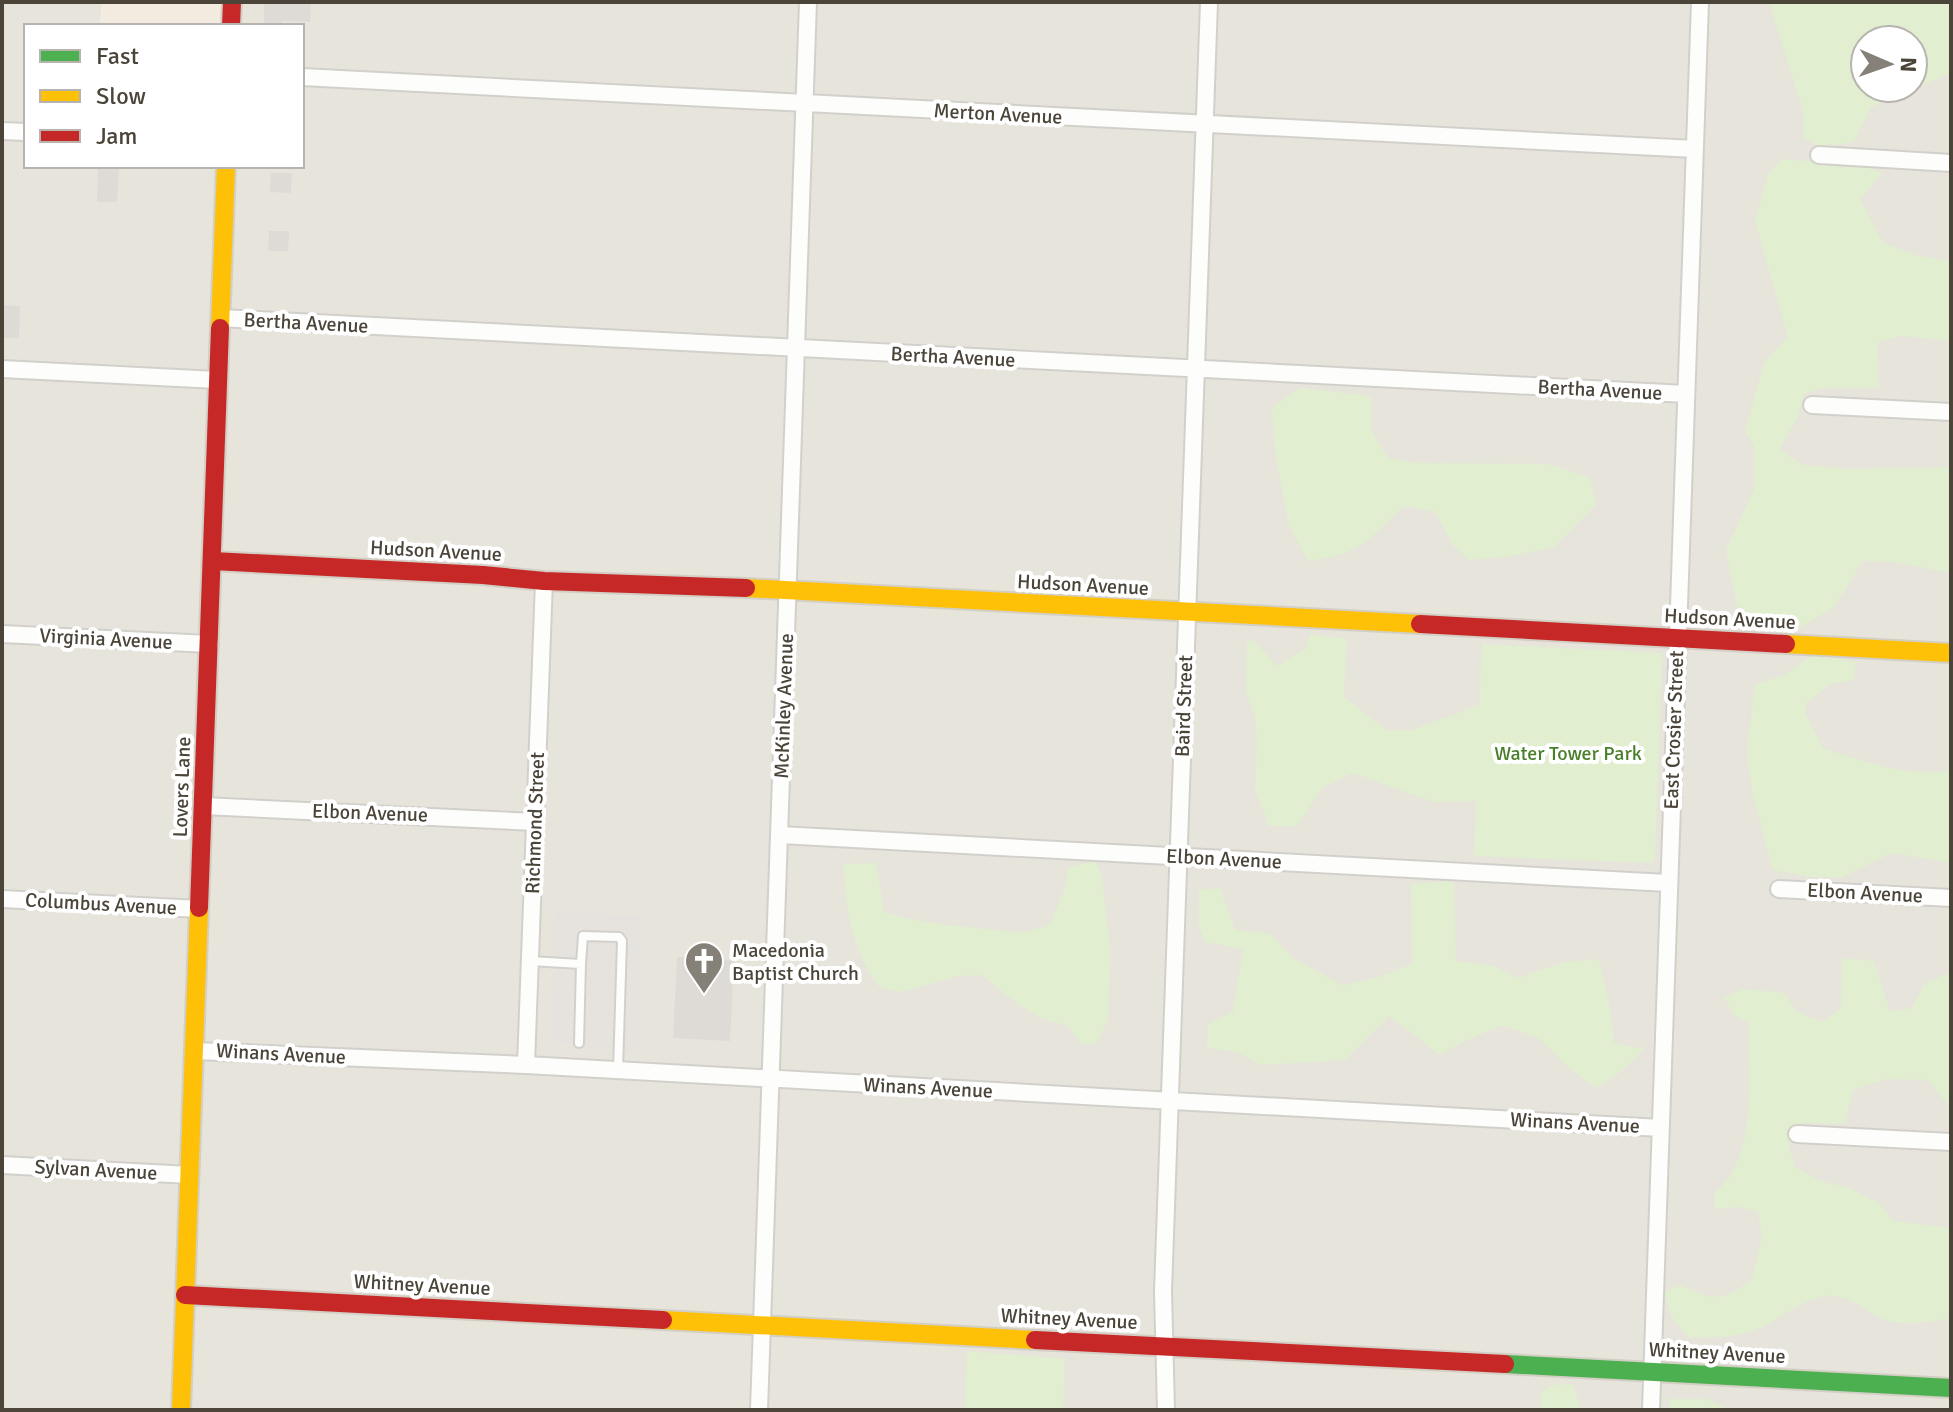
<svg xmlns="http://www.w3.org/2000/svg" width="1953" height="1412" font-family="Signika,sans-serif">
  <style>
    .residential { fill: #e7e4dc; fill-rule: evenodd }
    .commercial { fill: #f3ebdf }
    .green { fill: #e1eecf; fill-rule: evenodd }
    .parking { fill: #e6e3df }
    .building { fill: #dedbd6 }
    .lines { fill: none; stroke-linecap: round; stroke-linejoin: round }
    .lane-casing { stroke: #d2d0cb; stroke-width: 12 }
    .street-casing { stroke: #d2d0cb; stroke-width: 20 }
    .fast-casing { stroke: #d3cfc5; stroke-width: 22 }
    .slow-casing { stroke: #d3cfc5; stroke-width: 22 }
    .jam-casing { stroke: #d3cfc5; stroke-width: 22 }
    .lane { stroke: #fdfdfc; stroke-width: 8 }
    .street { stroke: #fdfdfc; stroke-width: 16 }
    .fast { stroke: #4caf50; stroke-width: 18 }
    .slow { stroke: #ffc107; stroke-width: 18 }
    .jam { stroke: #c62828; stroke-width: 18 }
    .labels { text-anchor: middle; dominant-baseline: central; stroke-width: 8; stroke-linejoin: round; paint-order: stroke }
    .street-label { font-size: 20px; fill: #4b4439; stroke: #fff }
    .park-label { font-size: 20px; fill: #4a7f2a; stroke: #fff }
    .poi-label { font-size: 20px; fill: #4b4439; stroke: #fff; text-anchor: start }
  </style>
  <rect width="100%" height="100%" fill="#f4f2ee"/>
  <path class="residential" d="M2,2H102L100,26H26V166H302V26H231L232,2H1951V1410H2ZM1865,40H1913V88H1865Z"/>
  <path class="commercial" d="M102,2H232L231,26H100Z"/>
  <path class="green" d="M1769,2H1951V73L1871,107L1854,142L1820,147L1804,138V114ZM1865,40H1913V88H1865Z
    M1782,159L1865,166L1882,173L1860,199L1883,243L1919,256L1951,261V341L1901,336L1877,343L1879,388H1824L1804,394L1798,417L1779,449L1803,465L1852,469L1951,467V573L1894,562L1863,561L1834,607L1801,627L1763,620L1737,606L1726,550L1754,490V445L1745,432L1764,363L1788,337L1755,221L1768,174Z
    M1301,388L1371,396V430L1388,458L1417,463L1549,464L1590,478L1596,505L1554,547L1511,556L1469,560L1453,545L1435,512L1403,506C1371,539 1356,556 1308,561L1289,526L1276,458L1272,410L1276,404Z
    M1310,634L1347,639L1344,697L1387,730H1412L1479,705L1482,644L1662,653L1655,860L1652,863L1474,856L1476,801L1433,802L1353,773L1323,787L1297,826H1269L1255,790L1257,744L1255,717L1246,692L1247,642L1253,640L1277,666L1306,648Z
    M1814,654L1856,662L1853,680L1830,684L1806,704L1805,713L1823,748C1862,762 1910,778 1951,770V863L1892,853L1841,878L1810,877L1773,870L1752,792L1747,752L1755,684L1785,675Z
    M1095,861L1102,876L1110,951L1108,1020L1097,1043L1081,1044L1067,1025C1032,1021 1008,995 982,975L959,976L901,992L879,987C852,949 845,910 844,864L876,863L884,912L904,918L947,925L1022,933L1050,925L1064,890L1069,867Z
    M1454,881L1456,961L1494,966L1517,978L1564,962L1599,959L1609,1004L1614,1043L1644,1049L1622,1071L1596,1088L1567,1066L1540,1039L1502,1025L1463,1042L1440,1055L1389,1016L1345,1060L1261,1065L1237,1052L1207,1048L1208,1024L1233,1012L1243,949L1205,942L1199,927V890L1220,888L1235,930L1270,934L1294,959L1343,985L1379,977L1412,964L1411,884Z
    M1842,958L1874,961L1890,1012L1912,1008L1925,983L1951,972V1109L1928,1080L1886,1079L1853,1090L1845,1124L1803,1123L1788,1144L1795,1167L1820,1181L1849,1188L1879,1203L1893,1221L1951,1228V1318C1932,1322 1902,1327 1883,1319C1865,1311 1850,1294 1827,1296C1804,1298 1780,1319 1760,1328C1737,1338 1712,1338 1687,1337L1672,1317L1664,1292L1680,1285C1716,1301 1719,1302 1752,1280L1762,1237L1758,1212L1741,1207L1715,1209L1714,1195C1721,1186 1732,1176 1736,1165C1755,1121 1748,1070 1749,1023L1734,1015L1724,998L1743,989L1784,993L1797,1012L1823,1022L1841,1008Z
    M967,1351L1065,1359L1063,1410H965Z
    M1572,1384L1580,1404L1579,1410H1541V1393L1551,1385Z
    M1670,1399H1708L1730,1410H1669Z"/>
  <path class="parking" d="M555,912L642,916L639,1050L573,1047V1044L552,1042L550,1036Z"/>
  <path class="building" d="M264,2H311L310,22L282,21V26H264Z
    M98,166H119L117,202H97Z
    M271,173H292L291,193L270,192Z
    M269,231H289L288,251H268Z
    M2,305L20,306L19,338H2Z
    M677,957L734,960L730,1041L673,1038Z"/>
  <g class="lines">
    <g class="lane-casing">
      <path id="lane" d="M530,961L581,964L579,1043
        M581,964L583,936L619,937L622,941L618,1070"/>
    </g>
    <g class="street-casing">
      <path id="street" d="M302,77L1695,149
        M2,131L26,132
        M1819,155L1951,163
        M220,318L1686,394
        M2,369L217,380
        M1812,405L1951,412
        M2,634L210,644
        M204,806L535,822
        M780,835L1668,883
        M1779,889L1951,898
        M2,899L200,909
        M195,1051L526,1065L1661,1128
        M526,1065L544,581
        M1797,1134L1951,1142
        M2,1165L190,1175
        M759,1410L808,2
        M1166,1410L1163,1291L1209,2
        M1651,1410L1700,2"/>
    </g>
    <g class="fast-casing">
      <path id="fast" d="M1505,1364L1951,1388"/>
    </g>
    <g class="slow-casing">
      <path id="slow" d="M220,328L226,166
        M746,588L1420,624
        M1786,644L1951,653
        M663,1320L1035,1340
        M181,1410L199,908"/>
    </g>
    <g class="jam-casing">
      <path id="jam" d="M231,26L232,2
        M213,561L483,575L544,581L746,588
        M1420,624L1786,644
        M199,908L220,328
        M185,1295L663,1320
        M1035,1340L1505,1364"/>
    </g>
    <use href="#lane" class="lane"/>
    <use href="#street" class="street"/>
    <use href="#fast" class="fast"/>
    <use href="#slow" class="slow"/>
    <use href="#jam" class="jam"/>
  </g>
  <defs>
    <g id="church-pin" transform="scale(2)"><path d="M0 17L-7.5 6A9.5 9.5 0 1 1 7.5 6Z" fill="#868178" stroke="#fff"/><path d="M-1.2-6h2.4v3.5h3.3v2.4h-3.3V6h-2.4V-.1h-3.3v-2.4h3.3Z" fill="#fff"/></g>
  </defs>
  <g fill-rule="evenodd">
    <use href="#church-pin" x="704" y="961"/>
  </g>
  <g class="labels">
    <g class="street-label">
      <text transform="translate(998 114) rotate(3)">Merton Avenue</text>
      <text transform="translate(306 323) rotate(3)">Bertha Avenue</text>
      <text transform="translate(953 357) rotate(3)">Bertha Avenue</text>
      <text transform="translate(1600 390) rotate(3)">Bertha Avenue</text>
      <text transform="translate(436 551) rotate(3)">Hudson Avenue</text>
      <text transform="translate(1083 585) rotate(3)">Hudson Avenue</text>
      <text transform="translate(1730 619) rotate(3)">Hudson Avenue</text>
      <text transform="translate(106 639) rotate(3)">Virginia Avenue</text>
      <text transform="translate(784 706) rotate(-88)">McKinley Avenue</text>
      <text transform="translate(1184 706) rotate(-88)">Baird Street</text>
      <text transform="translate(1674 730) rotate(-88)">East Crosier Street</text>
      <text transform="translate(182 787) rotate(-88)">Lovers Lane</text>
      <text transform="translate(370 813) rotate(2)">Elbon Avenue</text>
      <text transform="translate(535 823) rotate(-88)">Richmond Street</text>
      <text transform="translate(1224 859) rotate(3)">Elbon Avenue</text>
      <text transform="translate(1865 893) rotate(3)">Elbon Avenue</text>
      <text transform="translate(101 904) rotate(3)">Columbus Avenue</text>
      <text transform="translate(281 1054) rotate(3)">Winans Avenue</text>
      <text transform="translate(928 1088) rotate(3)">Winans Avenue</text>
      <text transform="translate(1575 1123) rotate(3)">Winans Avenue</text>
      <text transform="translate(96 1170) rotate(3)">Sylvan Avenue</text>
      <text transform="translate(422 1285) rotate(3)">Whitney Avenue</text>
      <text transform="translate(1069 1319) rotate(3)">Whitney Avenue</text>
      <text transform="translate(1717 1353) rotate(3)">Whitney Avenue</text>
    </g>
    <g class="park-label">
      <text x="1568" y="753">Water Tower Park</text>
    </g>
    <g class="poi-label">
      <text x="732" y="950">Macedonia<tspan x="732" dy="23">Baptist Church</tspan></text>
    </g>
  </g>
  <rect width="1953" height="1412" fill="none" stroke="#4b4439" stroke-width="8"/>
  <rect x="24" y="24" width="280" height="144" fill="#ffffff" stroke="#b7b4b0" stroke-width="2"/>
  <rect x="40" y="50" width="40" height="12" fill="#4caf50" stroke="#b7b4b0" stroke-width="2"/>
  <text x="96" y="64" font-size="24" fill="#4b4439">Fast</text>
  <rect x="40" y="90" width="40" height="12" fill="#ffc107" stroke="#b7b4b0" stroke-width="2"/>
  <text x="96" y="104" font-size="24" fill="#4b4439">Slow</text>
  <rect x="40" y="130" width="40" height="12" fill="#c62828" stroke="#b7b4b0" stroke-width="2"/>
  <text x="96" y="144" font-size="24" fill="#4b4439">Jam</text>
  <g transform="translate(1889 64) rotate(92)"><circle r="38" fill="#ffffff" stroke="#b7b4b0" stroke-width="2"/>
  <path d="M0-6L14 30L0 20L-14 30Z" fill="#868178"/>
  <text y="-12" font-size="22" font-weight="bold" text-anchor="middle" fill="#4b4439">N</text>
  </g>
</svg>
